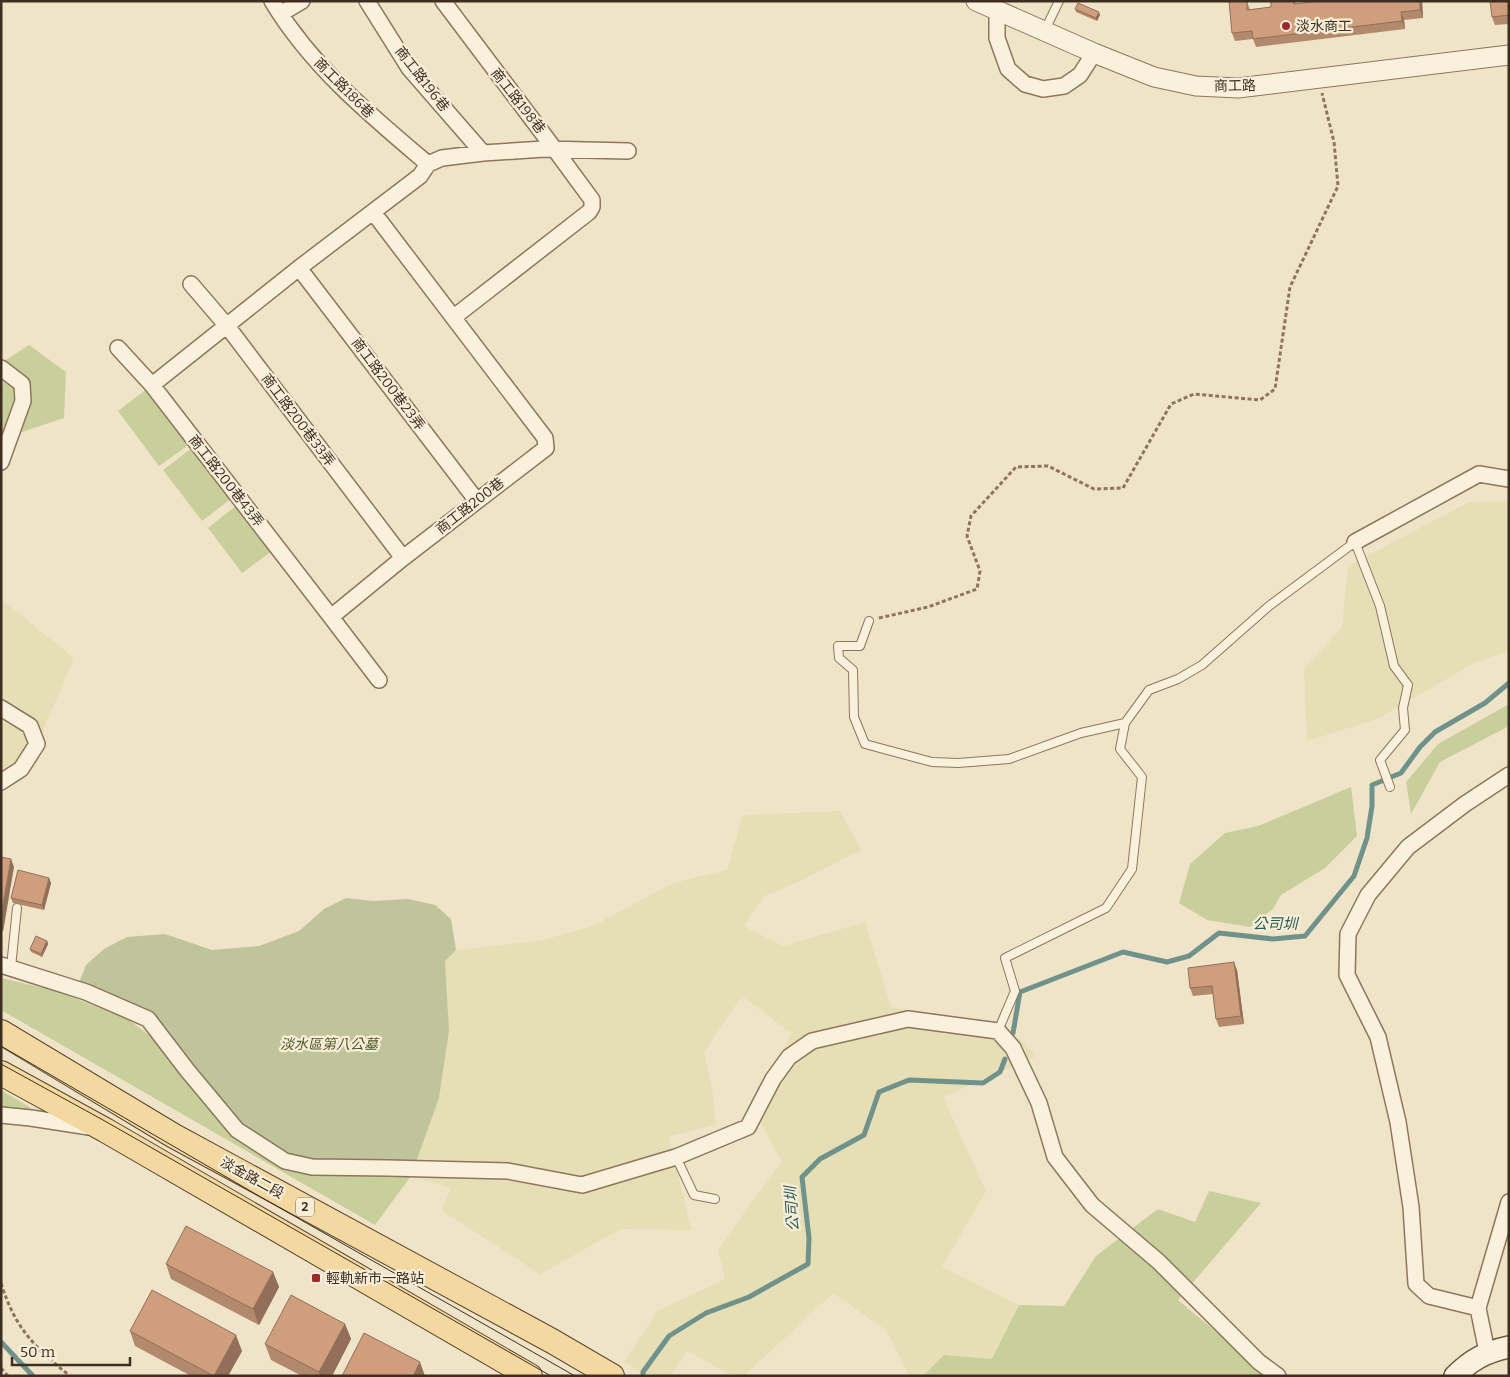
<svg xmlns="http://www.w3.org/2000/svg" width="1510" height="1377" font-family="Bitter,'Noto Sans TC',serif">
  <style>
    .farmland { fill: #e6deb5 }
    .green { fill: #c9cf9b }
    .cemetery { fill: #bfc49a }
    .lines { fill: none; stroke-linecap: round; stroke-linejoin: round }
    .stream { stroke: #6f938a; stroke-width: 5 }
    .service-casing { stroke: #8d765c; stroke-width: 10 }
    .minor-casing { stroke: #8d765c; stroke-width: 18 }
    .tertiary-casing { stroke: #8d765c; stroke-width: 21 }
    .secondary-casing { stroke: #6f573f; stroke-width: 24 }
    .primary-casing { stroke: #5b4430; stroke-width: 26 }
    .path { stroke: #8d765c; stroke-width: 3; stroke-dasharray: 4 2.5; stroke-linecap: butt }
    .service { stroke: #faf1dc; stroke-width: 8 }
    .minor { stroke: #faf1dc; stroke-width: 15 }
    .tertiary { stroke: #faf1dc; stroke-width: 19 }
    .secondary { stroke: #faf1dc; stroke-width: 21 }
    .primary { stroke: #f3d9a0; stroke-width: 24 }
    .tram { stroke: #3d2e20; stroke-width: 1 }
    .wall { fill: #b2896c }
    .shaded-wall { fill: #916f58 }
    .building { fill: #cf9f7d; stroke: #916f58 }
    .poi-dot { fill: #9e2a2b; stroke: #f7eed8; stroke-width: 2 }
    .labels { text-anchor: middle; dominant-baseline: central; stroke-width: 4.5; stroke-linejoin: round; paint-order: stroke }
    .shield { fill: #f7eed8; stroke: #756857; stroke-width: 1 }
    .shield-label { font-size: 12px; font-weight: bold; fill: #3d2e20 }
    .poi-label { font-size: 14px; fill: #3d2e20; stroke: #f7eed8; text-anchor: start }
    .street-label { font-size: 14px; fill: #3d2e20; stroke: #f7eed8 }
    .park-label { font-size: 14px; font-style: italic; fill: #4d5a26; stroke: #f7eed8 }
    .water-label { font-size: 15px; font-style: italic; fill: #2f5d5a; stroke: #f7eed8 }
  </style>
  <rect width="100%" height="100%" fill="#f0e4c8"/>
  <path class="farmland" d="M1509,501V651L1474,663L1377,719L1307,741L1304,669L1342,628L1348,566L1469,502Z
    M1,599L74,658L22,780L1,790Z
    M840,811L861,850L798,882L764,896L744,926L783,946L865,922L891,1007L1011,1030L1036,1056L943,1097L986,1191L942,1267L1019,1305L992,1359L944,1355L923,1376H909L886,1330L833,1293L744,1376H732L688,1351L670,1376H647L624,1362L658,1311L725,1279L718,1250L758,1193L782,1162L755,1112L791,1033L742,996L704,1052L712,1088L716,1124L669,1137L691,1230L621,1229L540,1274L441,1210L451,1188L411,1176L439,1098L449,1031L445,961L456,950L539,941L593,926L673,883L727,870L743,815Z"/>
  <path class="green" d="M29,345L66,372L64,418L1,439V363Z
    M148,388L190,444L159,466L118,411Z
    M193,447L232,498L202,521L163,470Z
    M237,505L272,551L242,573L208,528Z
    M1509,704V726L1440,762L1411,814L1406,782L1438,744Z
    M1351,787L1357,836L1325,868L1281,895L1273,909L1250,927L1207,920L1179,903L1190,864L1225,833L1258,826Z
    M1,978L57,991L128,1019L154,1039L313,1174L411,1176L375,1225L1,1010Z
    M1,1090L36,1111L1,1107Z
    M1209,1191L1261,1203L1178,1300L1269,1376H923L944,1355L992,1359L1019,1305L1064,1306L1096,1256L1158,1209L1195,1222Z"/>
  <path class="cemetery" d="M346,898L373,901L408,899L435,905L451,919L456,950L445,961L449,1031L439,1098L411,1176L313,1163L287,1156L241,1126L151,1014L79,983L86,965L104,949L127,937L165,934L212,950L259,946L299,931L324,909Z"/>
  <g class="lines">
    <path class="stream" d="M1013,1033L1020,992L1123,952L1167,962L1189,956L1219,933L1273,939L1305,936L1354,876L1367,838L1372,806V785L1401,773L1420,747L1435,732L1485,703L1509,683
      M1,1342L33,1376
      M643,1376V1372L669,1336L706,1313L749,1297L808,1264L809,1238L802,1177L820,1159L864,1135L879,1092L909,1080L983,1083L1000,1072L1005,1059"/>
    <g class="service-casing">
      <path id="service" d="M1044,32L1059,1
        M869,621L860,646H838L839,658L853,670L854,717L865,744L932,762L958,763L1009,759L1081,733L1125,723
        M11,967L17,908
        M998,1031L1015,991L1005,958L1106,908L1132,869L1142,777L1120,749L1125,723L1149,690L1178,679L1202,665L1269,606L1355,542L1380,606L1394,666L1408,685L1403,708L1405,730L1380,760L1390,787
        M676,1157L694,1195L715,1199"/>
    </g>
    <g class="minor-casing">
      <path id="minor" d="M272,1C312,67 370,115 428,164
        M367,1L409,68L483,153
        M443,1L556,151L592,200V207L589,212L454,317
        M997,11V38L1008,69L1025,84L1043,89L1064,86L1080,75L1094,53
        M280,14L302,1
        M373,212L545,438L546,448L403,558L331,617L379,680
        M299,268L477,501
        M191,284L227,326L403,558
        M118,348L152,385L331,617
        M1,368L22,384L23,401L1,462
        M152,385L299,268L420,176L428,164L442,158L483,153L544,149L628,151
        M1355,542L1479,474L1509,479
        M1,708L30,726L37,744L21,769L1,782
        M1,965L86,992L148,1019L187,1070L237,1130L285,1161L312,1167L388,1168L508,1171L582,1185L676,1157L748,1127L773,1079L789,1057L812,1041L908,1019L998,1031L1013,1048L1039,1103L1055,1157L1092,1205L1159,1262L1259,1362L1278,1376
        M1,1115L31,1118L89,1127
        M1478,1308L1429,1296L1416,1284L1411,1207L1398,1122L1378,1037L1347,975L1348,934L1368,895L1408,847L1465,804L1509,775
        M1487,1352L1478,1308L1509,1202"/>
    </g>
    <g class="tertiary-casing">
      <path id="tertiary" d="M976,1L1094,53L1154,77L1196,86L1238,88L1509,55"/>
    </g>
    <g class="secondary-casing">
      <path id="secondary" d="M1455,1376C1472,1359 1486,1352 1509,1347"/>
    </g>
    <g class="primary-casing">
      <path id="primary" d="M1,1032L174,1136L552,1341L612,1376
        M1,1073L105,1130L530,1376"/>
    </g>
    <path class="path" d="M879,618L928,607L977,589L980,571L967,536L971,516L1016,467L1048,466L1094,489L1123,488L1171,404L1194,394L1260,400L1275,389L1290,287L1338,186L1334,142L1322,93
      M1,1283C15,1328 34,1347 70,1376
      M1,1368L8,1376"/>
    <use href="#service" class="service"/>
    <use href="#minor" class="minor"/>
    <use href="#tertiary" class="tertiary"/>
    <use href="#secondary" class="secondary"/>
    <use href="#primary" class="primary"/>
    <path class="tram" d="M1,1046L259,1196L575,1376
      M1,1064L103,1120L551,1376"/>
  </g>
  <path class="wall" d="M1247,1L1250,10L1271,7L1295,1L1296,4L1320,1H1422L1423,18L1404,20L1405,29L1256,47L1253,39L1235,41L1232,33Z
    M1509,1V24L1495,25L1492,17Z
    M1075,9L1100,15L1097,21L1076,12Z
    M49,878L51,883L44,910L13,903L11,898Z
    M47,941L48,944L42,957L31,952L30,949Z
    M1237,970L1244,1024L1219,1027L1216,1019L1213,994L1193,996L1190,988Z
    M166,1264L273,1272L279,1287L259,1325L171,1279Z
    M345,1324L351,1339L332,1376H302L271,1360L265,1344Z
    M130,1331L242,1351L228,1376H191L135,1346Z"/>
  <path class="shaded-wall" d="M1420,1H1422L1423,18L1420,10Z
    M1099,12L1100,15L1097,21L1096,18Z
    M1401,12L1404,20L1405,29L1402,21Z
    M11,859L14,867L3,932L1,927V916Z
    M49,878L51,883L44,910L42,905Z
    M47,941L48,944L42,957L41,954Z
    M1234,962L1237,970L1244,1024L1241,1016Z
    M273,1272L279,1287L259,1325L253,1309Z
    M345,1324L351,1339L332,1376H320L319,1372Z
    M236,1335L242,1351L228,1376H214Z
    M420,1362L425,1376H413Z"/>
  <path class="building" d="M1239,1H1247V10L1271,7V1H1293L1294,4L1320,1H1420V10L1401,12L1402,21L1253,39L1252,31L1232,33L1229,2Z
    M1490,1H1509V15L1492,17Z
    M1078,3L1099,12L1096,18L1075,9Z
    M1,857L11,859L1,916Z
    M18,870L49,878L42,905L11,898Z
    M36,936L47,941L41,954L30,949Z
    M1234,962L1241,1016L1216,1019L1212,986L1190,988L1188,968Z
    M186,1226L273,1272L253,1309L166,1264Z
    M152,1290L236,1335L214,1376L130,1331Z
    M291,1295L345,1324L319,1372L265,1344Z
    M364,1333L420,1362L413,1376H342Z"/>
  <g class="poi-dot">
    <circle cx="1286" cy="26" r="5"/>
    <rect x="311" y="1273" width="10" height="10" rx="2.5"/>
  </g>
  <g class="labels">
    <rect class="shield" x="296" y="1197.5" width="18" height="19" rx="4"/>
    <g class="shield-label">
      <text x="305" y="1207">2</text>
    </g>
    <g class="poi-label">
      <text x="1296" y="26">淡水商工</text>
      <text x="326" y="1278">輕軌新市一路站</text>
    </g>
    <g class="street-label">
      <text transform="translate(422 79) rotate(52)">商工路196巷</text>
      <text transform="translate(1235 86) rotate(-1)">商工路</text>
      <text transform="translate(344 88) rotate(45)">商工路186巷</text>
      <text transform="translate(518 101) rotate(52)">商工路198巷</text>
      <text transform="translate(388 384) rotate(53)">商工路200巷23弄</text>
      <text transform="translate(298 420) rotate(53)">商工路200巷33弄</text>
      <text transform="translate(226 481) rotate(52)">商工路200巷43弄</text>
      <text transform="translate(470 506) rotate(-38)">商工路200巷</text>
      <text transform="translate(252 1178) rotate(29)">淡金路二段</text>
    </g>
    <g class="park-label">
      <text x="329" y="1044">淡水區第八公墓</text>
    </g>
    <g class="water-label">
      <text x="1275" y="924">公司圳</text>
      <text transform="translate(792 1209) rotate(-94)">公司圳</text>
    </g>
  </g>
  <rect width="1510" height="1377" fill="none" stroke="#3d2e20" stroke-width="5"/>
  <path d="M12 1357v8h118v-8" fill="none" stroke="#3d2e20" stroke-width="2.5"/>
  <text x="20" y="1357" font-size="15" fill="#3d2e20" stroke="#f7eed8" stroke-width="4" paint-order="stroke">50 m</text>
</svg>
